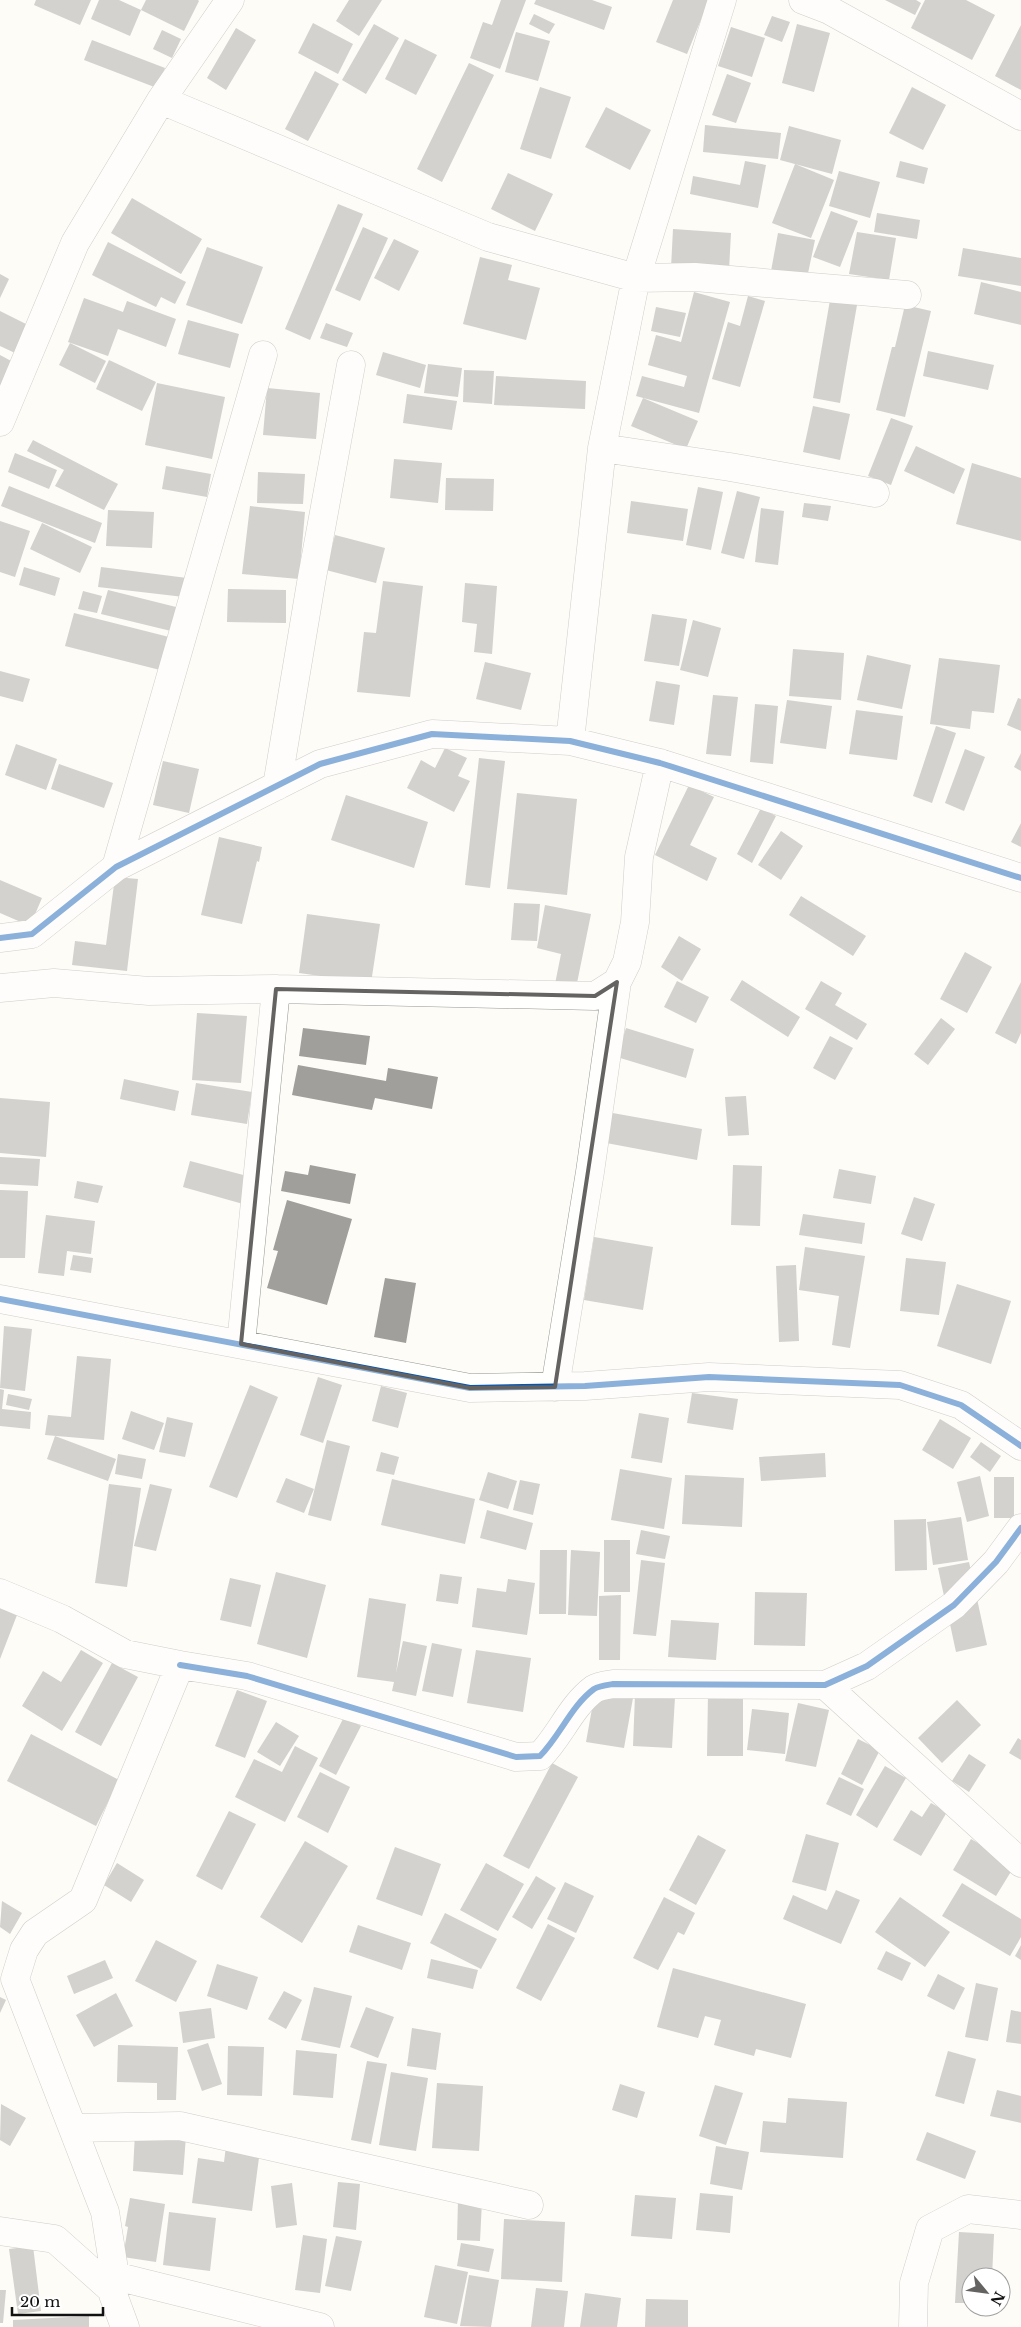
<svg xmlns="http://www.w3.org/2000/svg" width="1021" height="2327" font-family="'Libre Baskerville',serif">
  <style>
    .building { fill: #a19f9c }
    .lines { fill: none; stroke-linecap: round; stroke-linejoin: round }
    .minor-casing { stroke: #979795; stroke-width: 29 }
    .minor { stroke: #fffffe; stroke-width: 28 }
    .cycleway-casing { stroke: #fff; stroke-width: 9 }
    .cycleway { stroke: #0057b8; stroke-width: 6 }
    .marked { fill: none; stroke: #646362; stroke-width: 4; stroke-linejoin: round }
  </style>
  <rect width="100%" height="100%" fill="#fdfcf7"/>
  <path class="building" d="M36,0H91L80,25L34,5Z
    M99,0H119L141,10L130,36L91,19Z
    M146,0H198L199,1L184,31L141,10Z
    M349,0H382L359,36L336,21Z
    M501,0H526L500,69L470,58L483,22L492,25Z
    M536,0H592L612,7L604,30L534,4Z
    M673,0H709L687,54L656,42Z
    M885,0H916L921,3L915,15Z
    M925,0H966L995,15L972,60L911,28Z
    M534,14L555,24L549,34L529,24Z
    M772,16L790,22L782,42L764,35Z
    M313,23L353,44L338,74L298,53Z
    M374,24L399,38L366,94L342,80Z
    M797,24L830,33L814,92L782,83Z
    M1021,25V90L995,76Z
    M731,27L765,38L752,77L718,66Z
    M236,28L256,40L226,90L207,78Z
    M162,30L181,39L172,58L153,49Z
    M516,32L550,41L538,81L505,72Z
    M405,39L437,55L416,95L385,79Z
    M92,40L165,68L157,88L84,60Z
    M469,63L494,75L442,182L417,169Z
    M315,71L339,84L308,141L285,129Z
    M727,74L751,83L736,123L712,115Z
    M540,87L571,97L551,159L520,149Z
    M912,87L946,105L923,150L889,133Z
    M606,107L651,130L630,170L585,147Z
    M705,125L781,133L778,159L703,152Z
    M789,126L841,140L832,174L780,160Z
    M745,161L766,165L758,208L690,194L693,176L740,185Z
    M900,161L928,168L924,184L896,177Z
    M795,164L834,180L811,238L772,223Z
    M839,171L880,182L870,218L829,206Z
    M508,173L553,194L535,231L491,209Z
    M132,198L202,239L181,274L111,233Z
    M338,204L363,214L310,340L285,329Z
    M831,211L858,221L840,267L813,257Z
    M877,213L920,220L917,239L874,232Z
    M363,227L388,238L360,301L335,290Z
    M673,229L731,233L729,270L671,268Z
    M857,232L896,238L889,280L849,274Z
    M778,233L815,240L807,278L771,271Z
    M394,239L419,251L399,291L374,278Z
    M108,242L186,282L175,304L161,297L156,307L92,275Z
    M207,247L263,267L242,324L186,305Z
    M963,248L1021,258V286L958,276Z
    M480,257L512,265L508,280L540,288L526,340L463,324Z
    M0,274L9,279L0,298Z
    M981,282L1021,292V325L974,314Z
    M694,292L730,302L699,413L636,396L642,376L684,387L687,376L648,365L656,335L681,342Z
    M748,296L765,301L740,387L712,379L728,322L740,326Z
    M84,298L123,312L127,301L176,319L166,347L118,329L108,356L68,342Z
    M830,300L857,305L840,403L813,398Z
    M905,305L931,311L905,417L876,410L892,347H895Z
    M656,307L686,313L680,337L651,331Z
    M0,311L28,325L15,353L0,346Z
    M188,320L239,334L230,368L178,354Z
    M326,323L353,333L347,347L320,338Z
    M70,343L106,361L95,383L59,365Z
    M928,351L994,365L988,390L923,376Z
    M383,352L426,365L420,388L376,375Z
    M0,355L13,362L0,387Z
    M109,360L156,382L142,411L96,389Z
    M428,364L462,368L458,397L424,393Z
    M464,370L494,371L492,404L463,402Z
    M496,376L586,381L585,409L494,405Z
    M157,383L225,397L212,459L145,445Z
    M267,388L320,393L316,439L263,435Z
    M407,394L457,401L452,430L403,423Z
    M643,398L698,421L686,449L631,426Z
    M813,406L850,414L840,460L803,452Z
    M891,418L913,426L891,485L868,476Z
    M33,440L118,484L104,510L55,486L64,470L27,451Z
    M916,446L965,469L954,494L904,471Z
    M15,453L57,470L49,489L8,472Z
    M394,459L442,463L438,503L390,498Z
    M972,463L1021,478V541L956,524Z
    M166,466L211,474L207,497L162,489Z
    M258,472L305,474L303,504L257,503Z
    M446,478L494,479L493,511L445,510Z
    M9,486L102,523L95,543L1,506Z
    M698,487L723,492L711,550L686,545Z
    M737,491L760,497L744,559L721,553Z
    M631,501L688,509L683,541L627,533Z
    M804,503L831,506L828,521L802,517Z
    M250,506L305,512L299,579L242,574Z
    M761,508L784,511L778,565L755,562Z
    M108,510L154,512L152,548L106,546Z
    M0,521L30,531L15,577L0,572Z
    M42,523L92,547L80,573L30,549Z
    M335,535L385,548L376,583L326,570Z
    M24,567L60,578L55,596L19,585Z
    M101,567L187,578L184,597L98,587Z
    M383,581L423,586L410,697L357,692L364,632L376,633Z
    M465,583L497,586L492,654L474,652L477,624L462,622Z
    M228,589L286,590V623L227,622Z
    M108,590L176,607L171,631L101,614Z
    M83,591L102,596L97,613L78,609Z
    M74,613L173,638L164,671L65,646Z
    M652,614L687,619L679,666L644,661Z
    M693,620L721,628L708,677L680,670Z
    M793,649L844,653L841,700L789,696Z
    M867,655L911,665L902,709L857,700Z
    M939,658L1000,665L994,713L972,711L970,729L930,724Z
    M485,662L531,673L521,710L476,699Z
    M0,671L30,679L23,702L0,696Z
    M656,681L680,685L674,725L649,721Z
    M713,695L738,697L731,756L706,754Z
    M1018,698L1021,699V731L1007,725Z
    M787,700L832,706L826,749L780,743Z
    M755,704L778,706L773,764L750,762Z
    M856,710L903,716L897,760L849,754Z
    M936,726L956,733L932,803L913,796Z
    M16,744L57,759L46,790L5,775Z
    M445,748L467,758L458,776L470,781L454,812L407,788L421,760L435,768Z
    M965,749L985,757L964,811L945,803Z
    M1021,753V771L1014,767Z
    M479,758L505,761L490,888L465,885Z
    M163,761L199,769L189,813L153,805Z
    M59,764L113,783L104,808L51,789Z
    M689,785L714,797L690,845L717,858L707,881L655,855Z
    M517,793L577,799L567,895L507,889Z
    M346,795L428,822L414,868L331,840Z
    M761,808L776,816L752,863L737,854Z
    M1021,823V847L1011,842Z
    M781,831L803,846L781,880L758,865Z
    M219,837L262,847L259,862L257,861L242,924L201,915Z
    M115,877L138,879L127,971L72,965L75,941L106,945Z
    M0,880L42,898L30,926L0,913Z
    M801,896L866,936L853,956L789,915Z
    M514,903L540,904L537,941L511,940Z
    M545,905L591,914L576,988L555,984L561,954L537,948Z
    M307,914L380,924L371,983L299,973Z
    M679,936L701,949L682,981L661,967Z
    M965,952L992,967L967,1013L940,999Z
    M742,980L800,1017L788,1037L730,1000Z
    M677,981L709,997L696,1023L664,1007Z
    M821,981L842,993L835,1005L867,1024L857,1040L805,1009Z
    M1021,982V1033L1016,1044L995,1033Z
    M197,1013L247,1016L241,1083L192,1080Z
    M941,1018L955,1029L928,1065L914,1054Z
    M303,1028L370,1036L366,1065L299,1056Z
    M626,1028L694,1049L686,1078L617,1057Z
    M830,1036L853,1048L835,1080L813,1068Z
    M298,1065L386,1081L388,1068L438,1077L432,1109L375,1098L372,1110L292,1095Z
    M124,1079L179,1091L175,1111L120,1099Z
    M196,1083L252,1092L247,1124L191,1115Z
    M746,1096L749,1135L728,1136L725,1097Z
    M0,1098L50,1102L46,1157L0,1153Z
    M607,1112L702,1129L697,1160L601,1142Z
    M0,1157L40,1159L38,1186L0,1184Z
    M190,1161L251,1177L243,1204L183,1187Z
    M310,1165L356,1174L350,1204L281,1191L285,1171L308,1175Z
    M733,1165L762,1166L760,1226L731,1225Z
    M839,1169L876,1176L871,1204L833,1198Z
    M77,1181L103,1186L98,1203L74,1198Z
    M0,1190L28,1191L25,1258H0Z
    M914,1197L935,1204L922,1241L901,1234Z
    M287,1200L352,1219L327,1305L267,1288L278,1251L273,1250Z
    M803,1214L865,1223L862,1244L799,1235Z
    M46,1215L95,1221L91,1254L67,1251L64,1276L38,1273Z
    M594,1237L653,1247L643,1310L584,1300Z
    M805,1247L865,1256L850,1348L832,1345L839,1296L799,1290Z
    M73,1255L93,1258L91,1273L70,1270Z
    M906,1258L946,1262L939,1315L900,1311Z
    M796,1265L799,1341L779,1342L776,1266Z
    M385,1278L416,1283L406,1343L374,1337Z
    M957,1284L1011,1301L991,1364L937,1346Z
    M4,1326L32,1329L25,1391L0,1388Z
    M77,1356L111,1359L104,1440L45,1435L48,1415L71,1417Z
    M318,1377L342,1385L323,1443L300,1435Z
    M250,1385L278,1397L237,1498L209,1487Z
    M381,1386L407,1393L398,1428L372,1421Z
    M0,1389L4,1390L2,1409L31,1412L30,1429L0,1426Z
    M692,1393L738,1399L733,1430L687,1423Z
    M8,1394L32,1399L29,1410L6,1405Z
    M131,1411L164,1423L154,1450L122,1439Z
    M639,1413L669,1418L662,1463L631,1458Z
    M167,1417L193,1423L185,1457L159,1452Z
    M940,1419L971,1438L953,1469L922,1450Z
    M55,1436L116,1459L108,1481L47,1459Z
    M327,1440L350,1446L331,1521L308,1515Z
    M981,1442L1001,1456L990,1472L970,1457Z
    M381,1452L399,1457L394,1475L376,1471Z
    M825,1453L826,1477L761,1481L759,1457Z
    M118,1454L146,1459L142,1479L115,1474Z
    M620,1469L672,1478L664,1529L611,1520Z
    M488,1472L517,1481L508,1509L479,1500Z
    M685,1475L744,1478L742,1527L682,1524Z
    M980,1476L989,1516L967,1522L957,1482Z
    M994,1477H1014V1518H994Z
    M286,1478L314,1489L304,1513L276,1502Z
    M392,1479L475,1499L465,1544L381,1525Z
    M520,1480L540,1484L533,1515L513,1510Z
    M109,1484L141,1488L127,1587L95,1583Z
    M150,1484L172,1489L156,1551L134,1546Z
    M487,1510L533,1523L526,1550L480,1538Z
    M961,1517L968,1560L933,1565L927,1522Z
    M926,1519L927,1570L895,1571L894,1520Z
    M641,1530L670,1536L665,1559L636,1554Z
    M604,1540H630V1592H604Z
    M540,1550H567L566,1614H539Z
    M571,1550L600,1552L597,1616L568,1615Z
    M641,1560L665,1563L656,1636L633,1634Z
    M969,1562L987,1645L956,1652L938,1568Z
    M276,1572L326,1585L307,1658L257,1644Z
    M440,1574L462,1577L458,1604L436,1601Z
    M230,1578L261,1585L251,1627L220,1620Z
    M508,1579L535,1583L527,1635L472,1627L477,1588L506,1592Z
    M755,1592L807,1593L805,1646L754,1645Z
    M621,1595L620,1660H599V1596Z
    M369,1598L406,1604L396,1673L403,1641L427,1646L416,1696L392,1691L394,1682L357,1677Z
    M0,1608L17,1615L0,1659Z
    M671,1620L719,1623L716,1660L668,1657Z
    M432,1643L462,1649L453,1697L422,1691Z
    M81,1650L103,1663L62,1731L22,1706L43,1671L61,1682Z
    M476,1650L531,1658L523,1712L467,1703Z
    M112,1663L138,1677L101,1746L75,1732Z
    M237,1690L267,1701L245,1758L215,1746Z
    M595,1692L633,1698L624,1748L586,1742Z
    M708,1693L743,1694V1756H707Z
    M635,1695L675,1697L672,1748L633,1746Z
    M957,1700L981,1725L942,1763L918,1738Z
    M798,1703L829,1710L816,1767L785,1761Z
    M752,1709L789,1713L785,1754L747,1750Z
    M344,1717L361,1726L336,1775L319,1766Z
    M276,1722L299,1736L280,1766L257,1752Z
    M31,1734L119,1780L96,1826L7,1781Z
    M1018,1738L1021,1740V1760L1009,1753Z
    M858,1739L880,1750L862,1785L841,1774Z
    M295,1746L318,1758L285,1822L235,1797L254,1759L282,1772Z
    M969,1754L986,1765L969,1792L952,1781Z
    M552,1763L578,1777L529,1869L503,1856Z
    M885,1766L906,1778L877,1828L856,1815Z
    M320,1772L350,1787L328,1833L297,1817Z
    M839,1777L864,1789L851,1816L826,1804Z
    M931,1803L947,1812L921,1856L893,1840L911,1810L922,1817Z
    M229,1811L256,1824L222,1890L196,1876Z
    M806,1834L839,1843L826,1891L792,1882Z
    M698,1835L726,1850L696,1905L669,1890Z
    M971,1839L1015,1865L996,1896L953,1870Z
    M305,1841L348,1866L302,1943L260,1917Z
    M395,1847L441,1864L422,1916L376,1899Z
    M117,1863L144,1880L131,1902L104,1885Z
    M486,1863L524,1884L498,1931L460,1910Z
    M536,1876L556,1888L532,1929L512,1917Z
    M565,1882L594,1896L576,1933L547,1919Z
    M962,1883L1021,1919V1937L1010,1956L942,1916Z
    M836,1890L860,1900L841,1944L783,1919L793,1895L827,1910Z
    M664,1897L695,1913L684,1935L678,1932L658,1970L633,1958Z
    M900,1897L950,1932L925,1967L875,1932Z
    M2,1901L22,1913L10,1934L0,1927Z
    M445,1913L497,1939L481,1969L430,1943Z
    M548,1924L575,1938L541,2001L516,1988Z
    M358,1925L411,1943L402,1970L349,1952Z
    M156,1940L197,1961L176,2002L135,1981Z
    M1021,1945V1960L1015,1956Z
    M886,1951L911,1963L902,1981L877,1969Z
    M431,1959L478,1970L473,1989L427,1978Z
    M105,1960L113,1978L74,1994L67,1976Z
    M217,1964L258,1977L247,2010L207,1996Z
    M673,1968L806,2004L791,2058L756,2049L754,2056L714,2045L721,2020L705,2016L698,2038L657,2027Z
    M938,1974L965,1988L954,2010L927,1996Z
    M976,1983L998,1988L988,2041L965,2037Z
    M314,1987L352,1996L340,2048L301,2040Z
    M284,1991L302,2000L286,2029L268,2019Z
    M116,1993L133,2026L94,2047L76,2015Z
    M0,1997L6,2000L0,2013Z
    M366,2007L394,2017L378,2058L350,2047Z
    M211,2008L215,2038L183,2043L179,2012Z
    M1011,2010L1021,2012V2044L1006,2042Z
    M412,2028L441,2033L436,2070L407,2066Z
    M208,2043L222,2084L202,2091L187,2050Z
    M118,2045L178,2047L176,2100H157V2083L117,2082Z
    M228,2046L264,2047L262,2096L227,2095Z
    M296,2050L337,2054L333,2098L293,2095Z
    M948,2051L976,2059L964,2104L935,2096Z
    M367,2061L387,2064L371,2144L351,2140Z
    M391,2072L428,2078L416,2151L379,2145Z
    M437,2083L483,2086L479,2151L432,2148Z
    M620,2084L645,2092L637,2118L612,2110Z
    M715,2085L743,2093L726,2145L699,2136Z
    M997,2090L1021,2096V2123L990,2116Z
    M788,2098L847,2102L843,2158L760,2152L763,2121L786,2123Z
    M1,2104L26,2118L10,2146L0,2140Z
    M927,2132L976,2151L965,2179L916,2160Z
    M135,2133L186,2136L183,2175L133,2171Z
    M226,2146L260,2150L252,2211L192,2203L198,2158L224,2162Z
    M716,2146L749,2152L742,2190L710,2184Z
    M338,2182L360,2184L356,2230L333,2227Z
    M292,2183L297,2225L276,2228L271,2186Z
    M700,2193L733,2196L730,2233L696,2230Z
    M635,2195L676,2198L672,2239L631,2236Z
    M130,2198L165,2204L156,2262L123,2257L128,2227L125,2226Z
    M458,2200L482,2201L480,2241L457,2240Z
    M169,2212L216,2218L210,2271L163,2265Z
    M504,2219L565,2222L562,2282L501,2279Z
    M959,2232L994,2234L992,2277H971V2303H955Z
    M303,2235L327,2239L320,2293L295,2290Z
    M336,2236L362,2241L351,2291L325,2286Z
    M461,2243L494,2249L489,2272L457,2266Z
    M33,2246L41,2311L18,2314L9,2249Z
    M435,2265L468,2272L457,2324L424,2317Z
    M469,2275L499,2280L491,2327L460,2326Z
    M536,2288L568,2291L564,2327H531Z
    M0,2290H6L3,2323H0Z
    M585,2293L621,2298L617,2327H580Z
    M646,2299L688,2300V2327H645Z
    M89,2316V2327H13V2320Z"/>
  <g class="lines">
    <g class="minor-casing">
      <path id="minor" d="M803,0L829,10L1021,116
        M161,100L488,237L636,278L695,277L907,295
        M0,422L75,243L161,100L230,0
        M602,448L730,467L875,493
        M570,741L602,448L636,278L722,0
        M277,786L311,583L351,365
        M116,867L263,355
        M0,938L32,934L116,867L320,764L432,734L570,741L660,763L1021,878
        M0,988L54,983L149,991L276,989L595,996L617,982L627,962L635,922L639,857L660,763
        M0,1299L470,1388L585,1386L709,1377L900,1385L961,1405L1021,1446
        M241,1344L276,989
        M555,1387L590,1172L617,982
        M0,1593L62,1619L125,1654L180,1665L83,1900L35,1933L24,1950L15,1979L105,2212L115,2276L111,2289
        M180,1665L247,1676L516,1757L540,1756C560,1736 571,1706 594,1689C599,1686 607,1685 613,1684L825,1685L867,1666L954,1605L996,1562L1021,1528
        M825,1685L1021,1863
        M73,2128L180,2126L529,2205
        M0,2231L55,2239L111,2289L125,2327
        M115,2276L320,2327
        M913,2327L914,2283L930,2229L968,2209L1021,2215"/>
    </g>
    <use href="#minor" class="minor"/>
    <g class="cycleway-casing">
      <path id="cycleway" d="M0,938L32,934L116,867L320,764L432,734L570,741L660,763L1021,878
        M0,1299L470,1388L585,1386L709,1377L900,1385L961,1405L1021,1446
        M180,1665L247,1676L516,1757L540,1756C560,1736 571,1706 594,1689C599,1686 607,1685 613,1684L825,1685L867,1666L954,1605L996,1562L1021,1528"/>
    </g>
    <use href="#cycleway" class="cycleway"/>
  </g>
  <path d="M0 0H1021V2327H0ZM617,982L555,1387L470,1388L241,1344L276,989L595,996Z" fill="#fdfcf7" fill-opacity=".55" fill-rule="evenodd"/>
  <path class="marked" d="M617,982L555,1387L470,1388L241,1344L276,989L595,996Z"/>
  <g transform="translate(986 2292) rotate(119)"><circle r="24" fill="#ffffff" stroke="#a0a0a0"/>
  <path d="M0-4L9 19L0 12L-9 19Z" fill="#646362"/>
  <text y="-8" font-size="14" font-weight="bold" text-anchor="middle" fill="#111111">N</text>
  </g>
  <path d="M12 2307v8h91v-8" fill="none" stroke="#111111" stroke-width="2.5"/>
  <text x="20" y="2307" font-size="15" fill="#111111" stroke="#ffffff" stroke-width="4" paint-order="stroke">20 m</text>
</svg>
